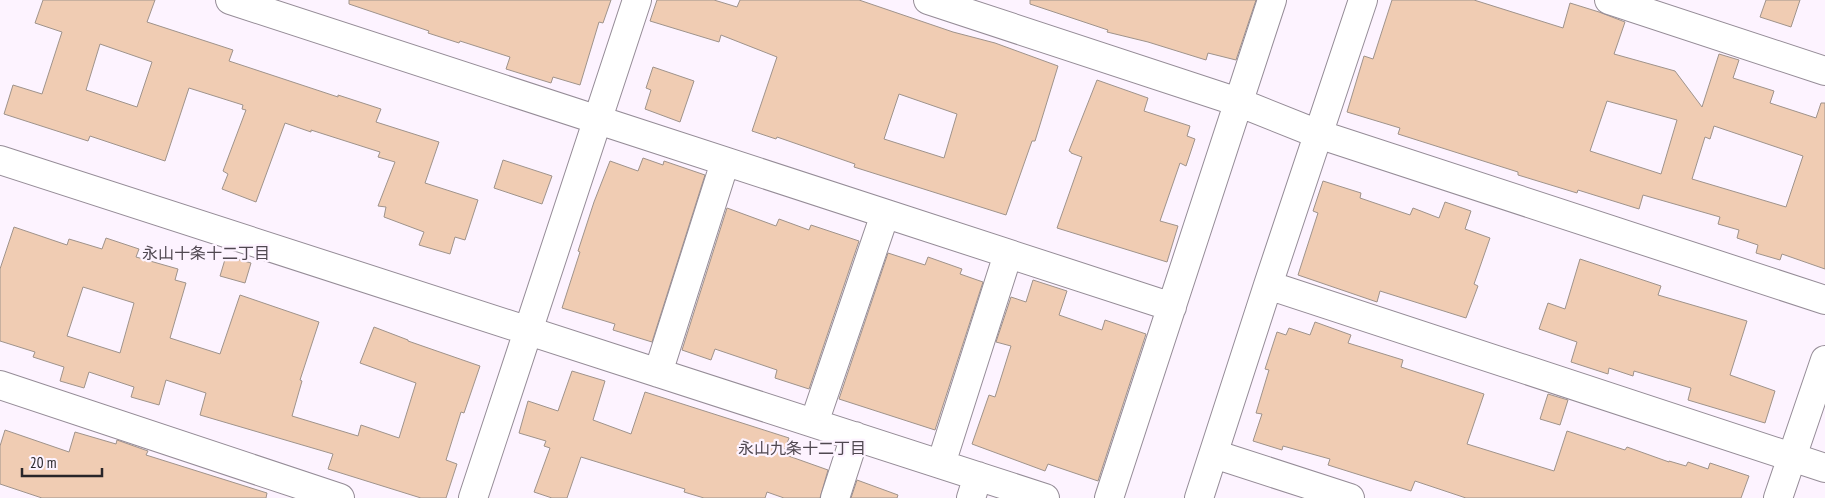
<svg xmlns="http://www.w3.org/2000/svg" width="1825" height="498" font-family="'PT Sans Narrow','Noto Sans JP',sans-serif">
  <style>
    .building { fill: #f0ccb3; stroke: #9f938b; fill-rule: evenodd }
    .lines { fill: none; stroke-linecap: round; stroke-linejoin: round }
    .minor-casing { stroke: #958c97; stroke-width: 30 }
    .minor { stroke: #fff; stroke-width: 28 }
    .labels { text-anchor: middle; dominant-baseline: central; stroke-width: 4.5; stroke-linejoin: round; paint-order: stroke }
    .neighbourhood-label { font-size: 16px; fill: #504851; stroke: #fdf3ff }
  </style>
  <rect width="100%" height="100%" fill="#fdf3ff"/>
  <path class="building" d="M43,0H155L147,22L233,50L229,61L338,97V95L381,109L376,122L439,142L425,183L478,200L465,240L455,237L450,254L419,245L424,232L384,217L386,207L378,206L395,162L378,157L380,152L311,130V132L285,123L256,202L222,189L228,174L223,171L246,110L242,109L243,105L189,88L165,161L90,136L88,141L4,114L13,85L42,94L62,32L35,23ZM100,44L152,62L137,107L86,90Z
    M349,0H611L603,23L599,22L580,85L553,77L551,83L506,69L510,57L460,41L459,43L428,33L429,31L349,4Z
    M657,0H714L737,7L740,0H859L953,32L995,43L1058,66L1035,141H1032L1006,215L854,167L855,164L777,137L776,139L752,131L777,57L721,35L719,42L650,21ZM899,94L957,114L944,158L884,139Z
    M1030,0H1256L1236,60L1208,53L1206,60L1148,42L1107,32L1108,30L1030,4Z
    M1392,0H1474L1563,28L1570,3L1599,12L1625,22L1614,54L1675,71L1702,107L1719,54L1739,60L1733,78L1774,91L1770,103L1816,118L1821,103H1825V269L1782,254L1780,260L1756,253L1758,245L1737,238L1739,230L1718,224L1720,217L1643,195L1639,209L1578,190L1577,193L1518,175V172L1398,134L1400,128L1347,112L1364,56L1373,59ZM1607,101L1677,120L1661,174L1590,151ZM1714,126L1803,156L1786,207L1692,179L1705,137L1710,139Z
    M1766,0H1800L1791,27L1760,17Z
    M653,67L694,81L680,122L645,109L651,90L646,88Z
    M1097,80L1148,98L1144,111L1190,126L1187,136L1195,139L1186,166L1180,163L1160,221L1178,226L1167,262L1057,228L1082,157L1071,153V152L1069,151Z
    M643,158L663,165L664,161L705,175L652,342L613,330L615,324L562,308L580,252L578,251L594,202L610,161L638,171Z
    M503,160L552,176L542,204L494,188Z
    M1323,181L1361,193L1360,198L1410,215L1413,208L1439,218L1445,202L1471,211L1465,229L1490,238L1474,284L1478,286L1466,318L1380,291L1377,302L1298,275L1318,213L1313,211Z
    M727,208L776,226L779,219L809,230L811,225L859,241L809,389L775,378L777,370L715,349L711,360L682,350Z
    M14,227L67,245L69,239L102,249L106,238L139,249L136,257L178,269L175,280L186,283L170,338L220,354L240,295L319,322L300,380L302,381L292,416L358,436L361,425L399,438L416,383L360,363L374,327L408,340V341L480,366L464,413L461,412L446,460L457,464L446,498H421L328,469L333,454L200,415L206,393L166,380L159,405L131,397L134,387L89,372L84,388L60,381L64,367L33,357L35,352L0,341V269ZM83,287L134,303L120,353L67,336Z
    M888,253L925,265L928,257L962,269L960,274L983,282L935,430L839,399Z
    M226,256L251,263L245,283L220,276Z
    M1580,259L1661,286L1658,295L1747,321L1730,375L1775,391L1765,423L1688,400L1691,388L1634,371L1633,376L1609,368L1608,374L1571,362L1577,342L1539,329L1548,303L1565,309Z
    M1033,280L1067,291L1059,315L1102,330L1105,320L1146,334L1098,481L1048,464L1045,471L972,444L989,395L995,397L1011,346L996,342L1011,297L1026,302Z
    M1315,322L1351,335L1348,343L1403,360L1401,367L1484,394L1467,444L1554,471L1567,431L1625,450L1627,447L1669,462V461L1686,466L1688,462L1708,469L1710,463L1749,476L1741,498H1466L1415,481L1411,491L1328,465L1330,459L1283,446L1282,450L1253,441L1262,414L1256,413L1269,370L1265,369L1277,332L1286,335L1289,328L1310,335Z
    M572,371L605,381L593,420L631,434L645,392L789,438L783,454L828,470L820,498H784L767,492L765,498H704L684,492L685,489L581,457L567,498H552L534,492L550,448L544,446L546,441L519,433L528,401L558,411Z
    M1548,394L1568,400L1560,425L1540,419Z
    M5,430L69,452L75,432L116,444L117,440L148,451L146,455L267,493L266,498H42L0,484V446Z
    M857,480L898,495L897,498H851Z"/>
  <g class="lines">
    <g class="minor-casing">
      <path id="minor" d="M230,0L1172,307
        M928,0L1238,102L1318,134L1825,300
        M1609,0L1825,71
        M0,160L1045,498
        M1268,285L1825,468
        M658,373L725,162
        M0,385L340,498
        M814,423L885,214
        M1214,454L1350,498
        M941,464L1008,254
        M473,498L637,0
        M835,498L855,436
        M971,498L978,476
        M1109,498L1272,0
        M1199,498L1268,285L1363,0
        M1778,498L1825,360"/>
    </g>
    <use href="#minor" class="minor"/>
  </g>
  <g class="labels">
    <g class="neighbourhood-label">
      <text x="206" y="253">永山十条十二丁目</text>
      <text x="802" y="448">永山九条十二丁目</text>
    </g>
  </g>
  <path d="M22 468v8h80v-8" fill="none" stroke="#282529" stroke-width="2.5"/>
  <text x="30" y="468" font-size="15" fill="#282529" stroke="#fdf3ff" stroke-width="4" paint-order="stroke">20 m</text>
</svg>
